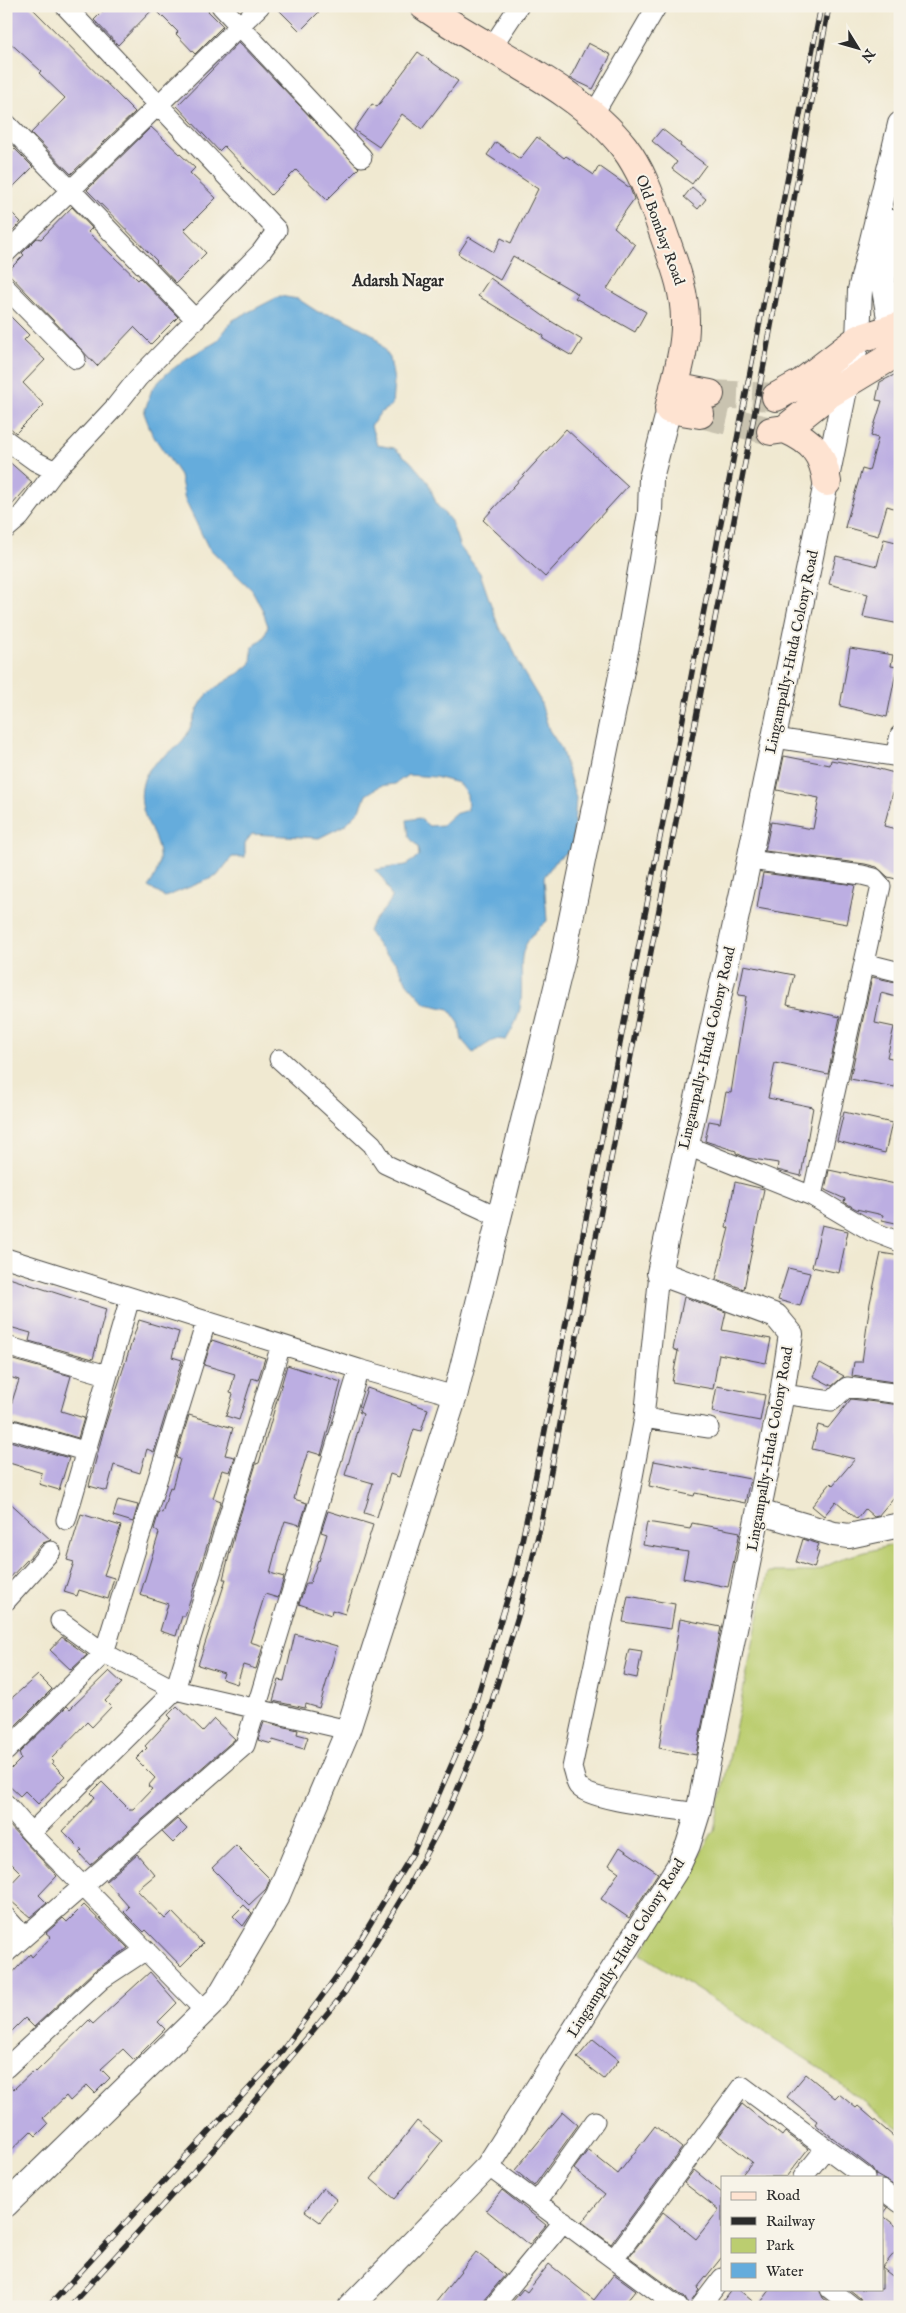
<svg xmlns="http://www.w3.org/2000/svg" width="906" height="2313" font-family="'IM FELL English',serif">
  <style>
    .green { fill: #bbcd70; stroke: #737c4e }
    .water { fill: #65acdc; stroke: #486c84 }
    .building { fill: #bcaee2 }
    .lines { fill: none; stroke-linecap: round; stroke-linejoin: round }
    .secondary-tunnel { stroke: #c9c3b0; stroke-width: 28; stroke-dasharray: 28 14; stroke-linecap: butt }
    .minor-casing { stroke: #494844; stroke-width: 21 }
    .tertiary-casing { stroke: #494844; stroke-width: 26 }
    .secondary-casing { stroke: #494844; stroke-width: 30 }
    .minor { stroke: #fff; stroke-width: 19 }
    .tertiary { stroke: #fff; stroke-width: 24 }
    .secondary { stroke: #fee3d1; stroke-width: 28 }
    .rail-casing { stroke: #2b2b2b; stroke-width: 5.5 }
    .rail { stroke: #f7f3e8; stroke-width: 4; stroke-dasharray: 11; stroke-linecap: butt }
    .labels { text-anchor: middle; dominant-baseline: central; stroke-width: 4; stroke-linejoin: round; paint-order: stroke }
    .street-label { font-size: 15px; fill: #2b2b2b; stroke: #f7f3e8 }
    .neighbourhood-label { font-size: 16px; font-weight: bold; fill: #2b2b2b; stroke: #f7f3e8 }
  </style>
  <rect width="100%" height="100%" fill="#f7f3e8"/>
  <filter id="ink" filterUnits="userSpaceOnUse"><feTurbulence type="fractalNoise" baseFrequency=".02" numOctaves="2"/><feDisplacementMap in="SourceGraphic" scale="10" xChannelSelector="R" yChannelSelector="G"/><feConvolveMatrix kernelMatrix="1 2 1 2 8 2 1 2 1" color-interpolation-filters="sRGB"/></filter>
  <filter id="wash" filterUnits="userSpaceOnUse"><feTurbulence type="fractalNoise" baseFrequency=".0096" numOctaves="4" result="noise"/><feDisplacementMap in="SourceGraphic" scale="20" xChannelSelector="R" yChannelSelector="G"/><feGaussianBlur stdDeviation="1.12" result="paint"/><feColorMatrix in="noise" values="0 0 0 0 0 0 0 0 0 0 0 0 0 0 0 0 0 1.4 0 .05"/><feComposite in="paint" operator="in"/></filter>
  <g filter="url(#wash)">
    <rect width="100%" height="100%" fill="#f0e9d1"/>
    <path class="green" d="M900,1543V2130L817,2066L641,1954L714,1830L768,1572H813L846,1557Z"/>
    <path class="water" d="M280,296L298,299L318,312L341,317L374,335L390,358L394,381L392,405L380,413L371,426L377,445L394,448L410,461L428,482L437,505L451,521L460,547L480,573L499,628L510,642L522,670L540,700L549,730L561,748L576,798L572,849L557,859L544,877L547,921C512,949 524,963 521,1001C520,1016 513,1028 506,1040L495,1039L473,1053L462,1040L459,1023L449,1009L426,1004L407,983L397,964L380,948L368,931C373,918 385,911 392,898L384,880L375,870L406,865L419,856L418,847L409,837L407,820L419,818L429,826L442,825L454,814L468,810L467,795L458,783L435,777L408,775L395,784L380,786L366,795L360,810L345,825L319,838L252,834L245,843V857H232L217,876L165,897L148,887C180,843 132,827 143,783C148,761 170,756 183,740C193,729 194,708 208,694C222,681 239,676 251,663L252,648L264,637L268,626L262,609L252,590L208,547L185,500L180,475L152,434L144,413L152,389L166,374L189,357L216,342L233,320Z"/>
    <g id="blocks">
      <path class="building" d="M6,6H30L135,112L71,174L31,133L65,98L39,73L41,71L6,39Z
        M108,6H203L223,26L195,54L176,34L178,32L154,8L118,45L94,20Z
        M275,6H325L300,31Z
        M239,42L359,168L327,200L296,170L271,195L224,146L219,151L177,106Z
        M588,43L611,55L593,89L570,78Z
        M418,52L458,81L422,129L402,114L379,147L354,130L372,104L377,107Z
        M151,127L195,168L190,173L216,198L184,230L206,253L176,283L156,262L157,261L87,190Z
        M662,129L681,144L680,146L706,165L692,184L672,169L677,162L652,141Z
        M537,137L564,158L566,156L594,175L599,166L630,188L634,199L614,227L635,245L607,289L646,312L635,332L575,298L578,294L513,256L500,280L458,254L469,237L494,252L501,238L511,243L538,189L487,155L496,142L520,159Z
        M15,149L33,167L6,194V158Z
        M692,187L706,199L698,209L684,197Z
        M6,207L21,222L6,237Z
        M72,207L92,228L88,232L138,280L140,278L178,317L151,344L134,327L97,366L7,272L24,255L22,253L37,238L41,239Z
        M490,278L549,320L582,340L572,356L543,339L544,336L478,296Z
        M6,312L29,335L24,340L45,360L23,383L44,405L16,433L6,424Z
        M900,372V510L887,506L878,536L845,527L862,469L869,471L878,438L871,436L882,401L876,400L880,382Z
        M566,429L628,486L545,577L483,520Z
        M6,459L32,482L6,512Z
        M884,539L900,543V624L863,617L868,594L829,584L836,556L877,566Z
        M850,648L893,655L891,666L897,667L887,717L840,706Z
        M784,756L830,765L831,760L867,767L868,766L898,774L884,826L900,830V868L896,879L888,877L877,867L865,864L765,851L771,822L813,829L819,798L777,790Z
        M763,873L855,885L847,924L757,908Z
        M744,965L794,975L787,1005L840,1017L828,1074L775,1063L768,1098L813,1107L801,1176L777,1170L778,1163L747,1158L736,1153V1151L705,1141L709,1121L720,1123L726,1092L731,1093L746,996L738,995Z
        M872,977L900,983L896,997L881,993L875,1023L894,1027L887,1057L900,1060L895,1087L850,1079Z
        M844,1112L892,1123L885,1153L837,1141Z
        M829,1170L900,1185V1224L882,1220L883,1215L856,1209L844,1202L845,1199L825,1190Z
        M735,1182L764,1189L744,1289L716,1279L729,1228L726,1227Z
        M822,1225L848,1231L839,1273L812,1267Z
        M881,1253L900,1256V1383L852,1376L854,1362H862L870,1303Z
        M788,1268L810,1273L800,1306L778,1300Z
        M6,1277L106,1309L93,1359L29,1341L31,1333L6,1326Z
        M684,1297L726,1312L722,1330L771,1339L766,1363L719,1354L713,1389L672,1382L678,1351L673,1349Z
        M139,1320L179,1332L172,1357L182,1360L154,1452L147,1449L140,1473L114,1465L107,1491L89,1486L105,1425Z
        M212,1340L265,1358L258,1380L252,1378L239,1420L226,1416L233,1394L230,1393L235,1374L204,1365Z
        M6,1358L71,1376L61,1411L84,1418L78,1438L7,1417L19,1380L6,1376Z
        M820,1363L844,1376L832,1386L813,1376Z
        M287,1365L341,1382L321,1455L308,1451L300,1477L294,1499L307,1503L300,1525L285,1521L276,1550L270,1573L284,1577L278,1598L265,1594L250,1642L263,1646L256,1669L243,1665L237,1684L222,1679L224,1673L198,1665L226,1579H223L236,1529L256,1464L259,1463Z
        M717,1386L765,1395L760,1421L712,1412Z
        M367,1388L428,1409L421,1431L414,1429L399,1477L390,1474L377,1517L364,1513L373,1483L345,1475L363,1414L359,1412Z
        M851,1399L900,1405V1490L878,1516L874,1517L865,1509L857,1519L836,1501L824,1516L812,1506L831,1483L833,1485L855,1459L812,1449L818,1425L828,1428Z
        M189,1415L233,1428L225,1455L235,1457L230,1472L222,1470L213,1498L221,1501L185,1616H182L176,1636L160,1631L168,1604L140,1595L159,1533L154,1529L159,1512L162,1513L170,1487L172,1488L180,1459L176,1458Z
        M6,1440L69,1458L59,1490L39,1484L42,1473L6,1462Z
        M654,1461L750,1479L745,1503L695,1493L694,1496L649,1486Z
        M6,1499L51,1540L43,1543L6,1582Z
        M118,1500L138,1505L133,1522L113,1516Z
        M328,1511L373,1525L345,1614L332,1610L331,1615L299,1604L306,1583H310L318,1560L319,1561L327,1534L321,1532Z
        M81,1514L121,1526L104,1575L114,1578L108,1599L79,1590L77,1596L64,1592L74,1562L67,1560Z
        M647,1522L690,1529L692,1523L740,1532L728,1587L683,1578L688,1552L643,1545Z
        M803,1539L819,1544L816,1551L819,1552L814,1568L796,1562Z
        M628,1596L675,1604L671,1629L623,1622Z
        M680,1619L721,1627L696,1755L659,1748Z
        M295,1634L337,1646L319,1708L306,1704L305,1708L273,1701L279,1680L284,1681Z
        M62,1637L87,1655L71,1670L50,1650Z
        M629,1649L642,1651L637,1678L623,1675Z
        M109,1671L122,1683L105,1701L111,1707L92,1727L87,1722L51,1759L54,1762L52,1763L65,1776L38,1804L25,1791L20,1796L6,1783V1774L21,1759L19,1753L67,1706L70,1709Z
        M38,1675L52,1689L6,1735V1703Z
        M177,1706L203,1731L214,1719L235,1739L90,1865L79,1853L82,1850L63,1831L95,1797L91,1793L102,1782L129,1809H133L152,1789L148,1786L155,1778L136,1759L147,1748L145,1746L171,1718L168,1715Z
        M264,1722L298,1730L297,1734L308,1737L304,1749L273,1740L272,1744L258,1740Z
        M177,1819L187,1829L173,1843L162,1832Z
        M6,1822L57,1876L39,1895L47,1903L30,1917L6,1897V1889L21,1873L6,1858Z
        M236,1845L270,1879L266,1889L249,1905L212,1868Z
        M620,1847L658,1873L629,1918L601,1899L619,1872L609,1865Z
        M137,1854L155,1875L137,1890L165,1919L172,1912L203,1944L181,1966L146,1930L144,1932L124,1912L129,1907L106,1881Z
        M84,1905L128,1948L94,1971L34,2027L25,2018L6,2037V1980L30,1954L32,1957L51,1937L46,1933L63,1918L67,1922Z
        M244,1905L252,1913L243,1926L233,1916Z
        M150,1972L177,2003L158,2022L165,2029L134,2060L123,2049L101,2069L110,2078L95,2093L87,2085L70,2101L66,2096L43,2118L48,2124L36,2136L31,2131L6,2155V2082L14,2089L34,2070L36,2072L89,2020L93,2024Z
        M593,2039L619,2060L604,2079L577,2058Z
        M806,2074L835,2098L839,2094L856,2108L858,2106L900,2142V2189L876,2175L872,2168L815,2124L817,2121L787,2097Z
        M742,2104L782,2136L785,2132L808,2149L786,2177H740L752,2162L719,2136Z
        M563,2112L578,2125L534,2186L515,2170Z
        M417,2121L442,2141L395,2199L371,2179Z
        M655,2126L682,2148L611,2244L582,2222L605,2194L574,2169L588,2150L618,2174Z
        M694,2170L722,2193V2257L697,2288L699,2290L689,2306L685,2298L629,2257L663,2212L696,2239L719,2210L684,2183Z
        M323,2188L337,2200L320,2222L305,2211Z
        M502,2190L546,2225L529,2245L486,2210Z
        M882,2204L888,2208L882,2215L900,2229V2246L882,2268Z
        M476,2252L505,2275L484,2300L482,2307H432Z
        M549,2264L594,2300L614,2274L636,2290L622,2307H508L523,2289L527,2292Z
        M882,2268L900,2282V2300L894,2307H864L860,2298L849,2289H882Z
        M732,2289H738L758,2306L771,2289H819L823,2298L834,2307H714L717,2304L719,2306Z"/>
    </g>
  </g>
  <g filter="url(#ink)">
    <use href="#blocks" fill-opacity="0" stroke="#494844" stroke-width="1"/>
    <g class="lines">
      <path class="secondary-tunnel" d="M710,394L776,397
        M700,414L771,431"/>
      <g class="minor-casing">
        <path id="minor" d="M221,6L362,157
          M499,36L519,6
          M599,105L657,6
          M6,123L196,320
          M6,253L260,6
          M6,288L76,359
          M6,440L35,461L55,471L20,517L6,529
          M55,471L115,407L138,378L261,252L277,230L65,6
          M775,738L900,757
          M895,756L900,735
          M749,860L862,875L874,878L881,886L812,1196
          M864,963L900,972
          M279,1059L372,1144L385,1164L499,1217
          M685,1145L812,1196L871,1231L900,1242
          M6,1258L359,1369L455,1396
          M659,1273L644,1418L629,1498L572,1768C574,1773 575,1782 578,1786C590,1802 676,1809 698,1813
          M6,1346L107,1375
          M782,1394L832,1401L847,1387L900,1394
          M644,1418L709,1428
          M6,1428L84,1451
          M66,1520L130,1298
          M6,1601L51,1551
          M60,1621L104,1653L175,1690L348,1730
          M6,1751L104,1653L206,1322
          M6,1804L31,1833L205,2011
          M31,1833L175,1690L281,1345
          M6,1917L24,1937
          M6,1953L245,1745L359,1369
          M6,2068L102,1979L146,1950
          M488,2166L678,2307
          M803,2177L826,2148
          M882,2190L900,2203
          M537,2202L595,2121
          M614,2259L742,2086L865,2177
          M830,2289L853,2307
          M493,2307L564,2221
          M700,2307L722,2278"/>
      </g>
      <g class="tertiary-casing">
        <path id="tertiary" d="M891,222L883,284L891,329
          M759,1512L834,1534L849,1536L900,1525
          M6,2205L218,1998L278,1895L348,1730L455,1396L562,963L627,646L650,513L651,478L669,409
          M350,2307L488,2166L678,1867L688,1845L698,1813L782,1394L791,1334L776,1316L659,1273L749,860L846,385L858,339L860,290L900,124"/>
      </g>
      <g class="secondary-casing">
        <path id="secondary" d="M424,6C486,51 578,87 624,147C643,172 652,201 662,229C672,259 685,288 685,320C686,350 675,380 669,409L700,414
          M674,387L710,394
          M776,397L801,383L858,339L900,326
          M785,429C812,441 823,453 827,482
          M771,431L785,429L829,394L900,351"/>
      </g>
      <use href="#minor" class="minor"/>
      <use href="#tertiary" class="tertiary"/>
      <use href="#secondary" class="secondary"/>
      <g class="rail-casing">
        <path id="rail" d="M48,2307L276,2059L347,1962L413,1853L468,1727L515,1574L543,1441L821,6
          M69,2307L217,2146L345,1992L406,1891L447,1814L484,1727L519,1613L540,1528L765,359L829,6"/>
      </g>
      <use href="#rail" class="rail"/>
    </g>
  </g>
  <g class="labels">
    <g class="street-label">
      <text transform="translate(660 230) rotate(70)">Old Bombay Road</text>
      <text transform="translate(792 652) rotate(-78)">Lingampally-Huda Colony Road</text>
      <text transform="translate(707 1048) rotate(-77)">Lingampally-Huda Colony Road</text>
      <text transform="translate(770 1449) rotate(-80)">Lingampally-Huda Colony Road</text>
      <text transform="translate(626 1948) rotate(-58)">Lingampally-Huda Colony Road</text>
    </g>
    <g class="neighbourhood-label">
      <text x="398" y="282">Adarsh Nagar</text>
    </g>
  </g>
  <rect width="906" height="2313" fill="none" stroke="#f7f3e8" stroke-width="25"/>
  <rect x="721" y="2176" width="162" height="115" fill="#f7f3e8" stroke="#a5a39c"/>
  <rect x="731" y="2192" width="25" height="8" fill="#fee3d1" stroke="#a5a39c"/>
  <text x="766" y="2200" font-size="15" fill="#2b2b2b">Road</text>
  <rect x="731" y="2217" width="25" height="8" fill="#2b2b2b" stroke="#a5a39c"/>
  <text x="766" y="2226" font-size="15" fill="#2b2b2b">Railway</text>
  <rect x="731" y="2238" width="25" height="15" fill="#bbcd70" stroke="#a5a39c"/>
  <text x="766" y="2250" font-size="15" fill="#2b2b2b">Park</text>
  <rect x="731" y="2263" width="25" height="15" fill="#65acdc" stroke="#a5a39c"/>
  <text x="766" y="2276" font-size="15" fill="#2b2b2b">Water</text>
  <g transform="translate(858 48) rotate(127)" stroke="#f7f3e8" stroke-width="4" paint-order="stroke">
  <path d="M0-4L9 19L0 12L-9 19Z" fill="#2b2b2b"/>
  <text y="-8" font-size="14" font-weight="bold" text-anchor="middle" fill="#2b2b2b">N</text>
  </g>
</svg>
